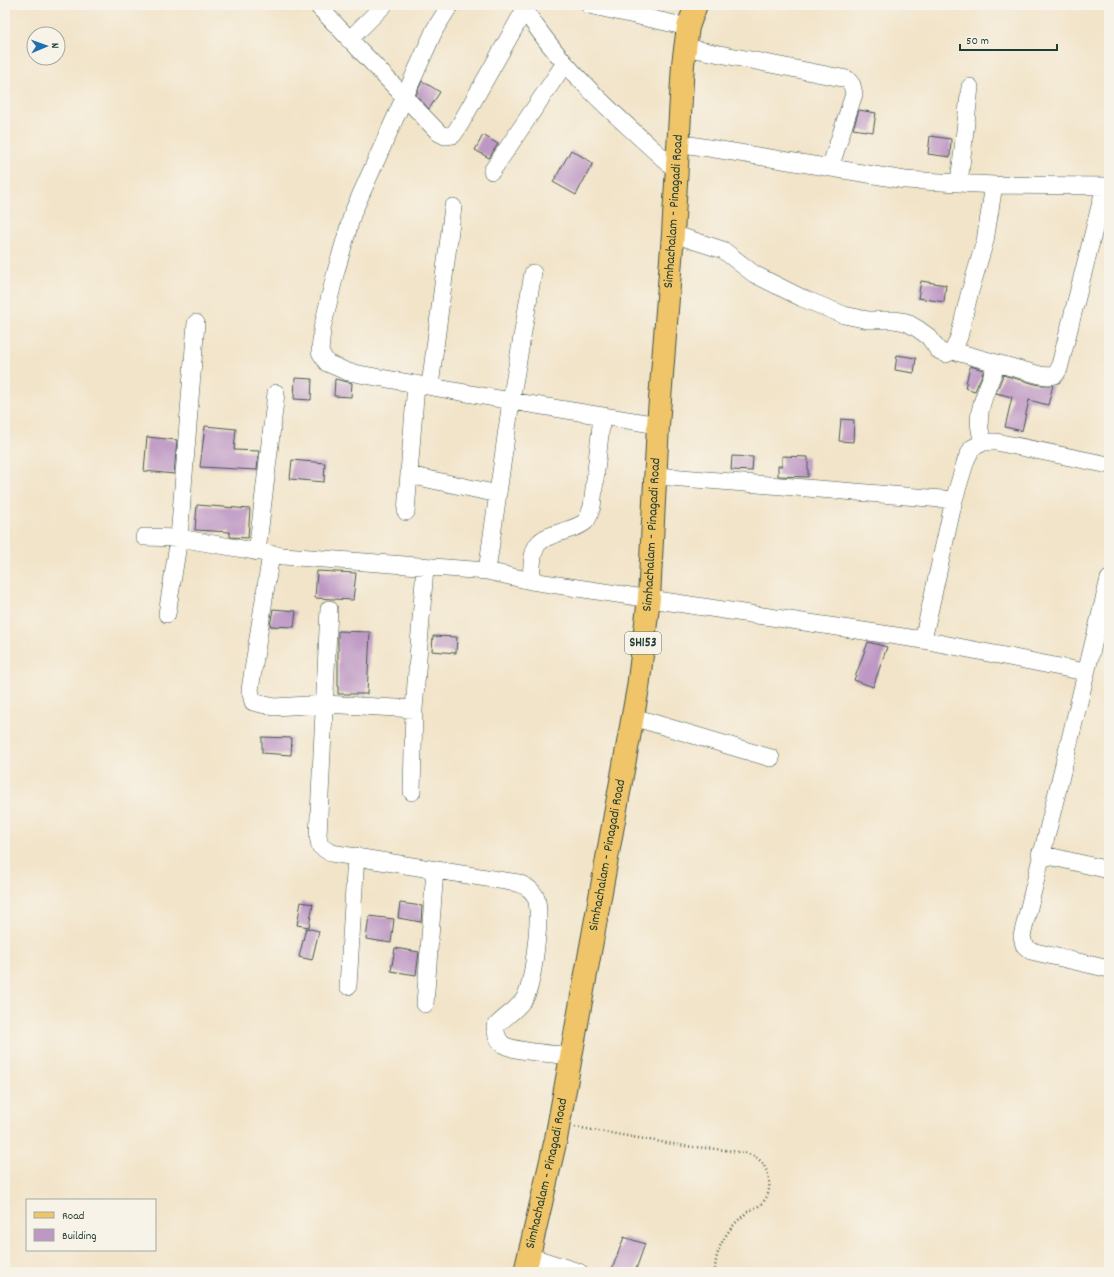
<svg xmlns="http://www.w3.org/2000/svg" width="1114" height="1277" font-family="Dekko,sans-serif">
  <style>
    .building { fill: #be98c5 }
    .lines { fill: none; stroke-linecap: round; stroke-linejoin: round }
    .minor-casing { stroke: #3f564a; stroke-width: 18 }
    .major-casing { stroke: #3f564a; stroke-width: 24 }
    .path { stroke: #3f564a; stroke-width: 2.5; stroke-dasharray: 1 3; stroke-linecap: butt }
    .minor { stroke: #fff; stroke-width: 17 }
    .major { stroke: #f0c469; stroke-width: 22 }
    .labels { text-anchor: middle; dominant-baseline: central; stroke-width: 3.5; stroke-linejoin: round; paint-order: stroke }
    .shield { fill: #f7f3e8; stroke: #60746a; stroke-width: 1 }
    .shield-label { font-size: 13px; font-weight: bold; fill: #1f3d34 }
    .street-label { font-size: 14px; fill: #1f3d34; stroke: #f7f3e8 }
  </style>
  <rect width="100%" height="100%" fill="#f7f3e8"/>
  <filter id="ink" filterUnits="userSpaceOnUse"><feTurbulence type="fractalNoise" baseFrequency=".025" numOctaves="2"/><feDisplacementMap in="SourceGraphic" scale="8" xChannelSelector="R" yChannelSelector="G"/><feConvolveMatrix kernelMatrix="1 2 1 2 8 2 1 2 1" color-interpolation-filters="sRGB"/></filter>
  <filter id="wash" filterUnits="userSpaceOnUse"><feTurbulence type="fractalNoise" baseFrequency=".012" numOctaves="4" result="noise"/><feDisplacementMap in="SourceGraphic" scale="16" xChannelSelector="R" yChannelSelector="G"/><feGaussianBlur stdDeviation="0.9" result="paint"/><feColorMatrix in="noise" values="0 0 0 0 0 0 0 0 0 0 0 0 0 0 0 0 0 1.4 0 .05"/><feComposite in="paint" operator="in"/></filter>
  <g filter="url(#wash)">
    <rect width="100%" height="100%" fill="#f2e4c9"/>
    <g id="blocks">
      <path class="building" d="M422,81L440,92L429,109L416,95Z
        M859,110L876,113L873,132L853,129Z
        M483,135L498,144L489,158L475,150Z
        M930,136L951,139L950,157L928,154Z
        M571,150L593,163L576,195L553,182Z
        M921,281L946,285L944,302L918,298Z
        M897,355L916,358L914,373L895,370Z
        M970,366L984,370L975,391L965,388Z
        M1003,375L1039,385H1053L1048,405L1029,400L1022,431L1005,427L1012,397L996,393Z
        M295,378L312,379L311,400L294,399Z
        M335,379L352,383L351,397L334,396Z
        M841,419L854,420L853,442L839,441Z
        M205,426L236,429L234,450L259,451L257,470L200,467Z
        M147,437L177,440L174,474L144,471Z
        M732,456L753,457L752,471L731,470Z
        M782,456L808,457V477L778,476V466H782Z
        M292,460L325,463L324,482L290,479Z
        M197,505L250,509L248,538L230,537V532L195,530Z
        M317,571L356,573L353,600L315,598Z
        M273,609L296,611L294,627L270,626Z
        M338,631L370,632L367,694H338Z
        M433,636L457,637L456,653L432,651Z
        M868,642L887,647L873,687L854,680Z
        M262,737L292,738L291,755L262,753Z
        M301,902L313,904L309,927L297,925Z
        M400,903L422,906L421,922L398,918Z
        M369,916L394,919L391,943L366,939Z
        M306,928L319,931L312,960L299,957Z
        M395,948L419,952L416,975L391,971Z
        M624,1237L645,1244L635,1272H611Z"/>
    </g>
  </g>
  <g filter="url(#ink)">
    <use href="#blocks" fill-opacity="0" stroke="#3f564a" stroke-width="1"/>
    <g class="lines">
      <g class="minor-casing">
        <path id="minor" d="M317,5L439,133L445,136L453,135L458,128L525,9
          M450,5L435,29L353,212L336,271L322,329L320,352L327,363L348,372L511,401L658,425
          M522,5C561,70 621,120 676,170
          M589,5L688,27
          M349,40L384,5
          M684,47L847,79L852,85L854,94L830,168
          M678,143L905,180L994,185L1109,186
          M492,171L565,63
          M959,183L970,87
          M673,234L723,250L754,274L802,298L844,315L868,320H894L906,322L918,329L929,337L938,350L946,354L953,351L959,337L969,295L985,241L994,185
          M953,351L1040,375L1048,376L1055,375L1059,369L1105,186
          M430,386L453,207
          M984,442C971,416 988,388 997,363
          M409,475L498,494
          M657,476L954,500
          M406,512L416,384
          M144,537L179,538L283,556L487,571L531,581L923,640L1085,672
          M257,552L276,393
          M271,554L250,690L253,702L274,707L325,704L414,709
          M487,571L511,401L533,273
          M1109,579L1022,936L1024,945L1031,951L1109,969
          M531,581C532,570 531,553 538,544C547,532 574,532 586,521C589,518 590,511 592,507L602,416
          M329,609L318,836L320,846L331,853L518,883C526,886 533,890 536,898C542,914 533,981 526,996C519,1009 505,1016 495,1027C496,1033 497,1039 502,1044C514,1052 556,1054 571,1056
          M167,614L179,538L196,323
          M923,640L954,500L966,460L972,448L984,442H996L1109,465
          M633,717L771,758
          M412,792L414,709L425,568
          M1040,854L1109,870
          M348,986L356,856
          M425,1004L435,870
          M529,1256L579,1272"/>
      </g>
      <g class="major-casing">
        <g id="major">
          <path id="s1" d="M525,1272L556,1139L638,688L649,598L658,425L673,234L683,64L688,27L696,5"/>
        </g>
      </g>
      <path class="path" d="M575,1127C612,1133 648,1140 685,1146C700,1148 747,1150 757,1158C769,1167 774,1188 764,1201C761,1206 754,1208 749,1211C729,1226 715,1247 715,1272"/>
      <use href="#minor" class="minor"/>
      <use href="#major" class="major"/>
    </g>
  </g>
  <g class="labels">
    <rect class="shield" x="625" y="632" width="36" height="22" rx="3"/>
    <g class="shield-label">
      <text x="643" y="643">SH153</text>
    </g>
    <g class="street-label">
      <text stroke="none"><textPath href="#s1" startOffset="1073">Simhachalam - Pinagadi Road</textPath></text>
      <text stroke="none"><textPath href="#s1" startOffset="749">Simhachalam - Pinagadi Road</textPath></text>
      <text stroke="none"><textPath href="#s1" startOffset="425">Simhachalam - Pinagadi Road</textPath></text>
      <text stroke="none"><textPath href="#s1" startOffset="101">Simhachalam - Pinagadi Road</textPath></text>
    </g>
  </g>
  <rect width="1114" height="1277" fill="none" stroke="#f7f3e8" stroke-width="20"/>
  <rect x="26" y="1199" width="130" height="52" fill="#f7f3e8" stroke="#a1aaa0"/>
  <rect x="34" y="1212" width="20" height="6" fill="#f0c469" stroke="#a1aaa0"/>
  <text x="62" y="1219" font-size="12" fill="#1f3d34">Road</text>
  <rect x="34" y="1229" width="20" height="12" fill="#be98c5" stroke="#a1aaa0"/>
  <text x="62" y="1239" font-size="12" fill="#1f3d34">Building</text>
  <g transform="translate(46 46) rotate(88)"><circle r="19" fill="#f7f3e8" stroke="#a1aaa0"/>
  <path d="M0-3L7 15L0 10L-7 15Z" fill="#1f6fb2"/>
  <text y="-6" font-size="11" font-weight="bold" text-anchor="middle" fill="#1f3d34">N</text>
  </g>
  <path d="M960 44v6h97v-6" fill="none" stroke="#1f3d34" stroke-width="2"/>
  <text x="966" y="44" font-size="12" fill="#1f3d34" stroke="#f7f3e8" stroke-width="3" paint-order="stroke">50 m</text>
</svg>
